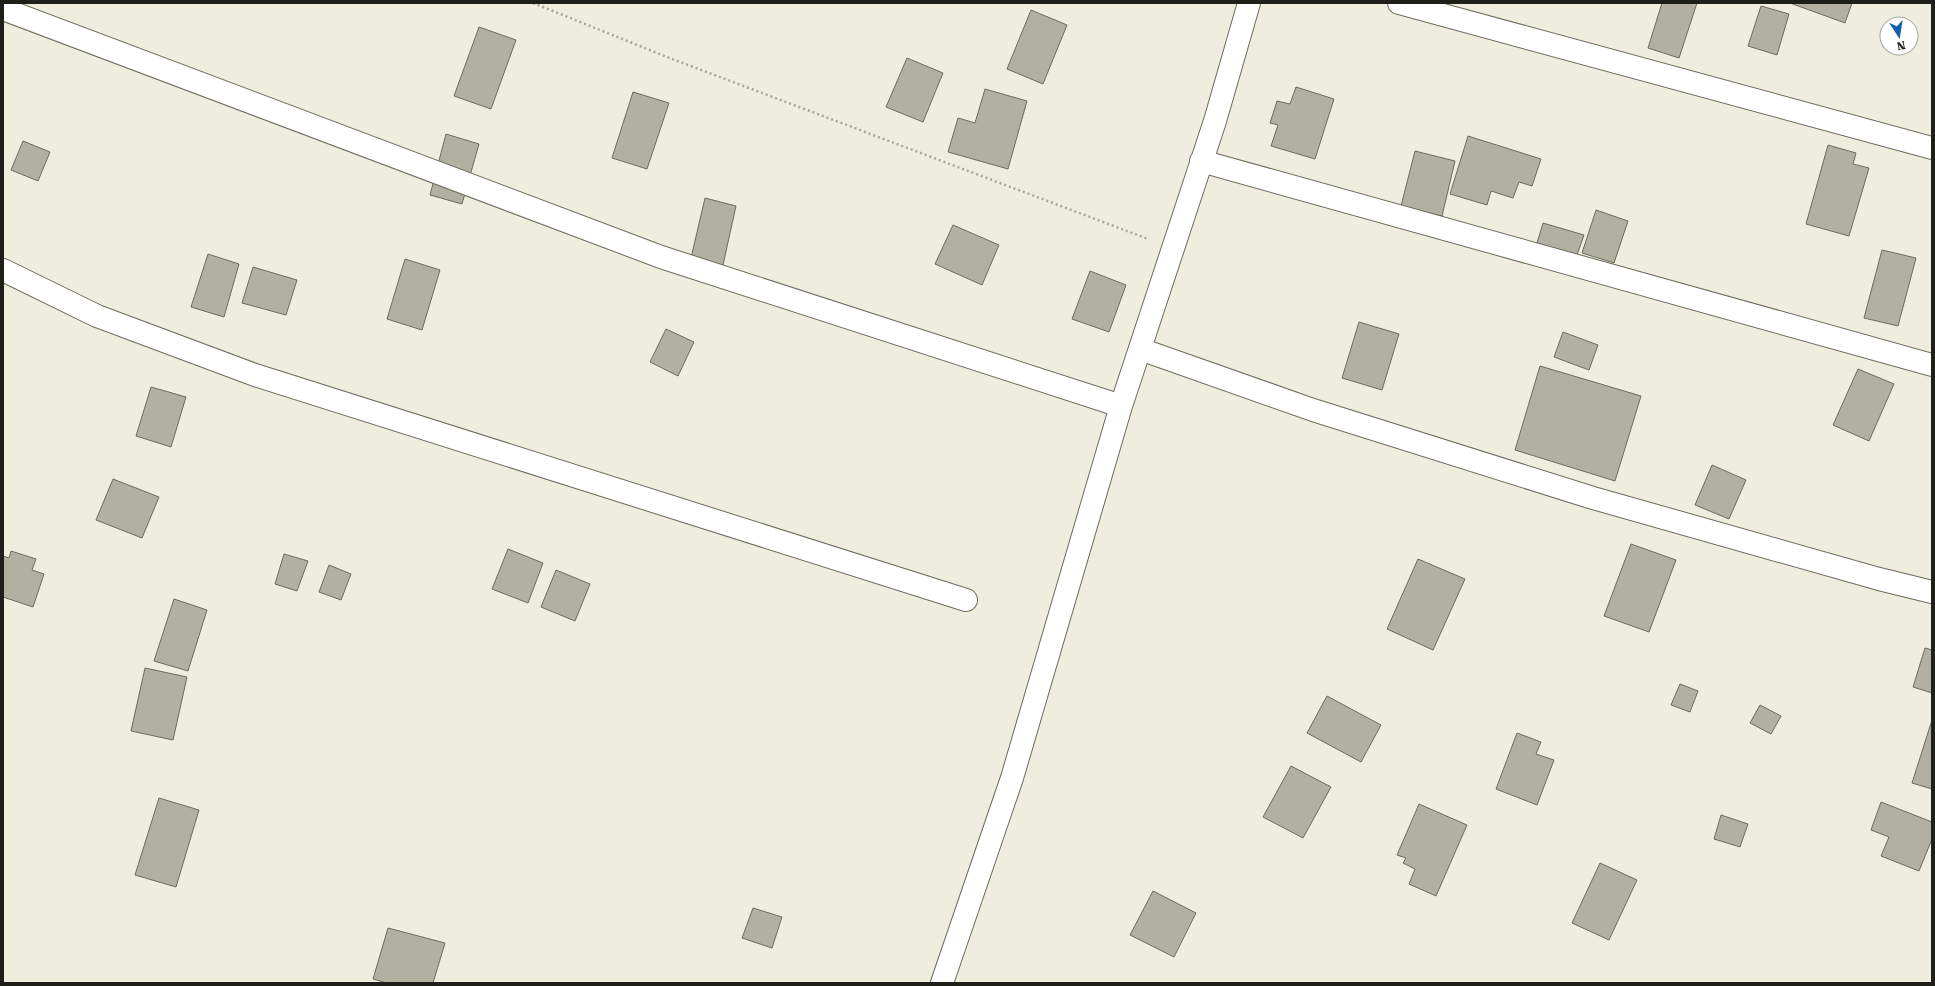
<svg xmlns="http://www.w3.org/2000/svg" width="1935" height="986" font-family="'Roboto Serif',serif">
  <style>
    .building { fill: #b1b0a1; stroke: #6c6b5d }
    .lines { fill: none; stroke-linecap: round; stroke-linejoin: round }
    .minor-casing { stroke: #6d6c5e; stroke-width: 24 }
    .path { stroke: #a6a599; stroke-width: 2.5; stroke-dasharray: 2 3; stroke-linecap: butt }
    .minor { stroke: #fff; stroke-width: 22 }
  </style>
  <rect width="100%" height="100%" fill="#efeede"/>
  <path class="building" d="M1662,3H1697L1679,58L1648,48Z
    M1790,3H1852L1845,23Z
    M1761,6L1789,14L1777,55L1748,46Z
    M1031,10L1067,25L1043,84L1007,69Z
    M479,27L516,40L491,109L454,96Z
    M907,58L943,73L923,122L886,107Z
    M1296,87L1334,99L1315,159L1271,146L1278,125L1270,123L1277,101L1290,104Z
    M985,89L1027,101L1008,169L948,152L958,118L975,123Z
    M633,92L669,103L647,169L612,158Z
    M446,134L479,144L462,204L430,195Z
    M1468,136L1541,159L1532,186L1519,182L1513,198L1491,191L1487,205L1450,194Z
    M23,141L50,152L38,181L11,170Z
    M1828,145L1856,153L1853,164L1869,168L1849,236L1806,224Z
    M1415,151L1455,161L1442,216L1401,206Z
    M705,198L736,206L723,265L691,258Z
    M1596,210L1628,221L1614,263L1582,253Z
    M1543,223L1584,235L1577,255L1537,243Z
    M953,225L999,245L982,285L935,264Z
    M1882,250L1916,258L1898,326L1864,318Z
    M208,254L239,264L224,317L191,307Z
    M405,259L440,270L422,330L387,319Z
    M253,267L297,280L286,315L242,303Z
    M1090,271L1126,285L1109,332L1072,319Z
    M1359,322L1399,334L1382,390L1342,378Z
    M666,329L694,342L678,376L650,362Z
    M1563,332L1598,345L1589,370L1554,357Z
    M1540,366L1641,396L1615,481L1515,450Z
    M1858,369L1894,384L1869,441L1833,425Z
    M151,387L186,397L171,447L136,436Z
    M1712,465L1746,480L1729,519L1695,505Z
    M113,479L159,497L142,538L96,520Z
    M1631,544L1676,560L1649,632L1604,616Z
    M508,549L543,563L528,603L492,589Z
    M11,551L36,559L32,570L44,574L33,607L3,597V556L9,558Z
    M284,554L308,561L297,591L275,584Z
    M1418,559L1465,579L1433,650L1387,629Z
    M329,565L351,574L341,600L319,592Z
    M556,570L590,584L575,621L541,607Z
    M174,599L207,610L188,671L154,661Z
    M1925,648L1932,650V693L1913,687Z
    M145,668L187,677L173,740L131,731Z
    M1680,684L1698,691L1690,712L1671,705Z
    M1327,696L1381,725L1361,762L1307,733Z
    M1760,705L1781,716L1771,734L1750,723Z
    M1932,720V789L1912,783Z
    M1517,733L1541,742L1536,754L1554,760L1537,805L1496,789Z
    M1291,766L1331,787L1303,838L1263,817Z
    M159,798L199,810L176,887L135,875Z
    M1881,802L1932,822V839L1919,871L1881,856L1889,837L1871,830Z
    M1419,804L1467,825L1436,896L1409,884L1415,869L1403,863L1406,858L1397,855Z
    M1721,815L1748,824L1740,847L1714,839Z
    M1600,863L1637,880L1609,940L1572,923Z
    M1153,891L1196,913L1174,957L1130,935Z
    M753,908L782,917L772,948L742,938Z
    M388,928L445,943L433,983H387L373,979Z"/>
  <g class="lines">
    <g class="minor-casing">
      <path id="minor" d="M1399,3L1932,148
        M3,9L661,257L1121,406
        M1201,161L1932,365
        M3,270L97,316L255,375L966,600
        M1140,349L1313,410L1593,498L1879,579L1932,592
        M942,983L1012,778L1121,406L1215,121L1249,3"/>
    </g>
    <path class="path" d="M533,3L667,57L1148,239"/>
    <use href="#minor" class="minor"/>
  </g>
  <rect width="1935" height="986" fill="none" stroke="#1f1f19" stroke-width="8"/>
  <g transform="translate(1899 36) rotate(168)"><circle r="19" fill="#ffffff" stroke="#a5a5a3"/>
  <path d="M0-3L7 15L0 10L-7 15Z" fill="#135ead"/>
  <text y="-6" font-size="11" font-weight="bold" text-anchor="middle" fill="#1f1f19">N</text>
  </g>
</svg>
